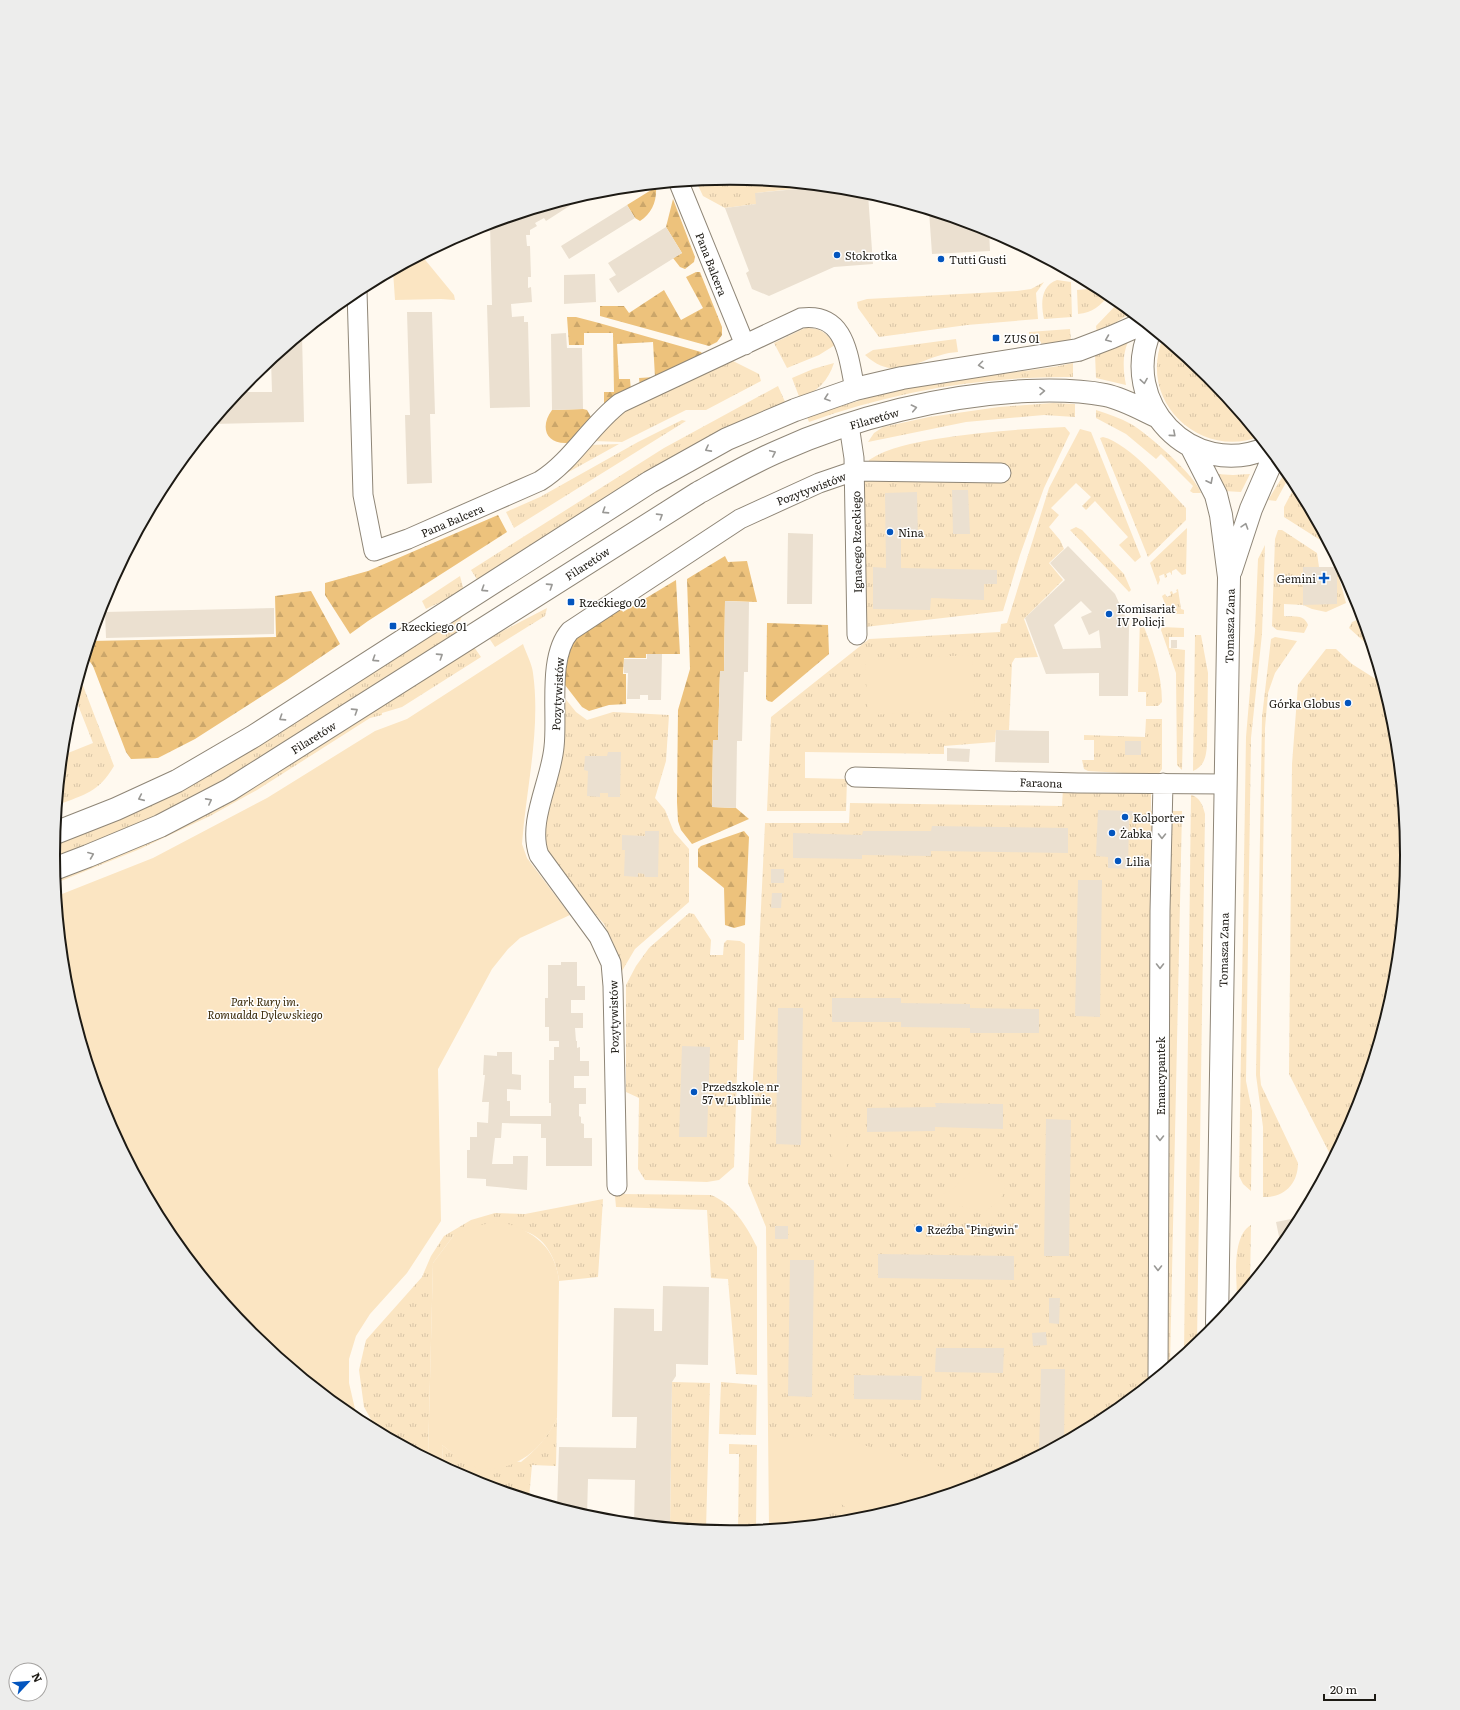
<svg xmlns="http://www.w3.org/2000/svg" width="1460" height="1710" font-family="Literata,serif">
  <style>
    .grass { fill: url(#grass-tufts) }
    .forest { fill: url(#forest-firs) }
    .green { fill: #fbe5c2 }
    .building { fill: #ebe0d0; fill-rule: evenodd }
    .lines { fill: none; stroke-linecap: round; stroke-linejoin: round }
    .street-casing { stroke: #8f8677; stroke-width: 21 }
    .secondary-casing { stroke: #8f8677; stroke-width: 24 }
    .street { stroke: #fff; stroke-width: 19 }
    .secondary { stroke: #fff; stroke-width: 22 }
    .oneway { stroke: #999895 }
    .poi-dot { fill: #0355be; stroke: #fff; stroke-width: 1.5 }
    .labels { text-anchor: middle; dominant-baseline: central; stroke-width: 3; stroke-linejoin: round; paint-order: stroke }
    .poi-label { font-size: 11px; fill: #1d1a14; stroke: #fff; text-anchor: start }
    .street-label { font-size: 11px; fill: #1d1a14; stroke: #fff }
    .park-label { font-size: 11px; font-style: italic; fill: #382706; stroke: #fff }
    .rim { fill: none; stroke: #1d1a14; stroke-width: 2 }
  </style>
  <defs>
    <pattern id="grass-tufts" width="24" height="20" patternUnits="userSpaceOnUse"><rect width="24" height="20" fill="#fbe5c2"/><path d="M3 7l-1-3M5 7V3M7 7l1-3M15 17l-1-3M17 17v-4M19 17l1-3" fill="none" stroke="#d7c4a6"/></pattern>
    <pattern id="forest-firs" width="22" height="20" patternUnits="userSpaceOnUse"><rect width="22" height="20" fill="#edc27c"/><path d="M5 1l3.5 6h-7zM16 11l3.5 6h-7z" fill="#cba66a"/></pattern>
  </defs>
  <rect width="100%" height="100%" fill="#fff9ef"/>
  <path class="grass" d="M730,178L801,185L802,188L756,193V204L725,208L703,196L696,181Z
    M1057,280L1071,282L1072,317L1044,319C1041,305 1040,286 1057,280Z
    M1044,282L1036,293L1038,319L967,325L879,337L858,308L857,302L867,299L1017,291L1031,289Z
    M1098,288L1110,295C1100,305 1093,313 1078,314L1077,290Z
    M1119,302L1131,313L1097,334L1096,326Z
    M805,328C821,328 826,332 835,345L819,355L787,368L774,343Z
    M1070,329L1071,341L1061,343L1030,344L1029,332Z
    M1163,338L1209,376L1259,437C1198,459 1137,400 1163,338Z
    M956,339L958,352C921,354 899,386 865,355L873,350Z
    M1129,340C1122,353 1123,371 1126,385L1096,378L1095,354Z
    M731,360L759,374L761,381L706,410H686L622,442L593,441L620,413Z
    M834,363C828,381 818,391 800,399L792,378L813,369Z
    M1073,363V377C983,376 894,391 809,422L807,417C864,397 922,383 982,375C1012,372 1042,370 1073,363Z
    M778,386L786,404L478,581L471,570L664,448Z
    M1053,403L1075,404V417L1044,415L966,422L868,442L874,433L883,427L929,417L999,407Z
    M1096,410C1108,414 1120,418 1131,424C1148,434 1195,475 1201,493H1193L1190,491L1193,486L1161,454L1156,459L1126,434L1096,418Z
    M682,420L686,421L514,528L506,512L540,497L638,442Z
    M1065,427L1070,433L1044,488L1020,555L1003,611L865,627L861,488L869,460C889,447 913,443 936,439C979,432 1021,429 1065,427Z
    M1080,429L1091,432L1141,557L1135,562L1119,545L1128,537L1095,501L1086,510L1082,506L1091,497L1076,483L1051,508L1059,515L1049,527L1060,540L1064,549L1049,563L1063,580L1024,619L1038,657L1015,658L1012,663L1009,730H996L995,742L944,746V754L805,752V778L847,779L846,811H767L771,717L869,639L1000,632L1001,624L1007,623L1049,488Z
    M1103,437C1129,443 1168,489 1186,508V520L1148,557L1100,438Z
    M619,444L565,474L589,445Z
    M1286,471L1290,475L1276,501L1268,500Z
    M1216,474L1233,475L1250,474L1241,492L1224,491Z
    M1296,484L1328,545L1284,517V507Z
    M1076,527L1082,530L1124,574L1131,590L1129,592L1070,530Z
    M1187,528L1186,574L1182,575L1176,569L1172,571V575L1170,572L1166,574L1167,577L1165,578L1164,574L1159,576L1160,580L1158,585L1150,563Z
    M1278,530H1282L1317,553L1319,567H1303V604H1337V570L1346,603L1326,612L1312,609L1303,605L1284,604V616C1294,617 1304,614 1308,625L1304,633L1277,630L1272,626L1275,539Z
    M1265,545L1262,634L1251,738L1246,1081L1252,1111L1251,1191L1243,1184L1239,1176L1246,737L1255,631L1258,559Z
    M460,576L464,591L426,609L422,601Z
    M1178,589L1181,609L1184,610V614H1169L1162,596L1165,594L1167,597L1171,595L1170,592L1172,591L1173,594L1177,592L1176,590Z
    M547,608L545,616L495,647L489,638Z
    M463,614L459,623L464,630L199,797L92,844L53,857L54,844Z
    M1140,617C1151,644 1162,672 1162,702L1158,706H1146V692H1138Z
    M1362,618L1371,648L1349,628L1352,622Z
    M1162,627L1184,628V637H1169V648L1185,650L1182,770L1177,765L1176,673L1161,630Z
    M1195,635H1201L1208,673L1207,745C1206,756 1205,766 1193,771Z
    M1275,637L1297,641L1275,673L1268,693L1265,728L1260,1075L1261,1085L1298,1163C1298,1184 1284,1198 1263,1197V1127L1256,1075L1262,717L1271,639Z
    M474,647L481,657L402,707L382,713V715L370,718L257,790L210,816L140,849L56,883L55,878Z
    M1326,649H1336L1352,664L1382,683L1394,723L1407,855L1394,987L1355,1114L1332,1158L1289,1074L1292,764L1298,685Z
    M80,678L114,766C98,793 85,794 58,805L63,755L93,743L74,695Z
    M564,697L576,712L587,720L613,712L669,715L666,761L655,798L665,810L674,832L689,849V902L635,949L622,971L619,970L614,945L604,924L554,867L542,842L560,746Z
    M1146,719H1162V769L1158,775L1088,771L1084,769L1082,760H1094V740H1084V735L1145,737Z
    M1063,788L1151,792V811H1182L1170,1365L1106,1418L989,1481L862,1519L769,1528L766,1227L748,1183L765,823H849L850,803L1062,806Z
    M1191,795C1200,797 1203,806 1205,814L1197,1343L1184,1354Z
    M689,913L694,914L711,940L710,955H723L724,943L727,940L740,941L745,944L744,1040H738L734,1167L719,1180L707,1182L645,1180L638,1169L639,1098L626,1092V985L636,966L649,948Z
    M620,1194L711,1195C733,1204 746,1225 757,1247V1375L736,1374L728,1279L711,1278L707,1210L616,1207L615,1196Z
    M603,1199L598,1277L559,1281C557,1262 547,1239 527,1232C520,1229 466,1234 454,1235L433,1263L428,1458L377,1430L364,1407L359,1370L366,1340L422,1277L431,1256L444,1236L471,1220L495,1213L525,1214Z
    M1251,1225L1250,1283L1237,1299C1237,1279 1231,1237 1251,1225Z
    M672,1382L710,1383L706,1530L670,1526Z
    M721,1382L757,1385L756,1435L719,1434Z
    M557,1418L556,1466L532,1465L529,1498L471,1480L443,1466L442,1445L454,1454L521,1462C537,1449 548,1437 557,1418Z
    M729,1444L757,1445L756,1529L738,1531L739,1454H729Z"/>
  <path class="forest" d="M656,187C657,201 652,213 640,221L635,218L627,205Z
    M673,199L695,257L694,262L685,269L680,267L673,258L682,253L666,227Z
    M696,272H700L722,327V335L717,342L709,346L600,316V306H624L629,313L664,290L681,320L703,308L686,277Z
    M567,317H576L599,323L701,352L704,356L640,387L639,378L655,377L653,342L617,344L619,379H630L631,391L604,407V392H614L613,333H584V345H569Z
    M583,409L587,410L591,417L580,431L567,443C545,444 540,426 552,410Z
    M498,515L507,532L368,621L350,634L325,595V583L368,571Z
    M725,556L728,562L747,561L757,602L725,601L724,671H720L718,740H713L712,807L736,808L749,819L692,844L681,830L678,821L677,802L678,710L690,669L687,579Z
    M676,580L680,654H646V658H624L623,674H626V704L609,705L589,711L582,707L565,685C568,632 577,632 617,602L623,612Z
    M311,591L340,644L287,680L195,739L158,758L131,759L126,752L93,666L86,656L91,641L276,637L275,596Z
    M767,623L828,625L829,654L772,702L768,701L766,699Z
    M744,831L749,837L745,925L734,928L725,925L724,888L698,867V849L701,846Z"/>
  <path class="green" d="M422,256L454,295L455,300L441,299L395,300L393,271Z
    M523,644C526,653 532,664 533,673C541,730 526,788 522,844L527,858L570,915L520,938L508,949L492,969L438,1069L441,1221L407,1273L370,1314L356,1336L349,1359V1383L355,1409L362,1422L354,1418L251,1334L167,1231L104,1114L66,987L57,896L153,858L267,798L375,731L407,719Z
    M972,655L975,710L868,715L865,660Z
    M846,1132L847,1173L833,1174L831,1133Z
    M972,1171L988,1174L1004,1183C1006,1199 995,1204 984,1212L959,1206L935,1198L950,1191Z
    M501,1222C533,1231 555,1246 559,1281L557,1418C543,1449 515,1473 479,1468C466,1466 453,1453 442,1445L443,1466L428,1458L433,1263L454,1235L464,1229L490,1223Z
    M828,1435L955,1471H963L946,1494L862,1519H858L843,1505L839,1504L800,1525L769,1528V1441L777,1439Z"/>
  <path class="building" d="M819,187L859,191V194H868L873,264L834,267L769,296L752,289L746,273L749,271L725,208L756,204L755,193Z
    M589,194L581,199L579,197Z
    M576,198L570,202L571,205L546,221L544,218L535,223L537,226L530,230V235H526L527,246H530L531,277H528V288L531,287L532,302L511,304L512,317L524,316V322H528L530,407L490,408L487,305H492L490,224Z
    M627,205L635,218L569,259L561,246Z
    M929,211L989,230L990,251L932,254Z
    M666,227L682,253L618,293L609,279L616,275L608,263Z
    M595,274L596,302L564,304V275Z
    M407,312H432L435,414H430L432,483L407,484L405,415H410Z
    M566,333L567,348H582L583,409L552,410L551,334Z
    M302,334L304,422L212,424L238,392H272L271,360Z
    M952,490H968L970,534H953Z
    M917,492L918,539H901V568L997,570V584H984V600L931,598L930,610L873,609V567L886,568L885,493Z
    M788,533L813,534L812,604H787Z
    M1068,546L1115,594L1129,625L1128,696H1099V673L1046,674L1025,618L1065,580L1050,563ZM1081,601L1092,612L1081,617L1089,635L1099,630L1101,648L1063,649L1054,625Z
    M1303,567H1337V604L1303,605Z
    M725,601L749,602L748,672H744L742,741H737L736,808L712,807L713,740H718L720,671H724Z
    M274,608V634L106,638L105,612Z
    M1171,640H1177V648H1171Z
    M647,654H662L661,700H648V695H640V699H627L628,673H624V659H647Z
    M996,730L1049,731V763L995,762Z
    M1125,741H1141V755H1125Z
    M947,748L970,749L969,762L947,761Z
    M608,752H621L620,797H608V793H600V797L587,796L588,771L584,770L585,756H607Z
    M1098,810L1133,811L1132,819H1129L1128,869L1108,868V857L1096,856Z
    M932,826L1068,828V853L931,851V856L862,855V859L793,858V833L862,835L863,831H931Z
    M645,831H659L658,877H645L644,874L638,873V877L624,876L625,850H622V835L645,836Z
    M771,869H784V883H771Z
    M1078,880H1102L1100,1017L1075,1016Z
    M772,893H782L781,908H771Z
    M561,962H577V986H585V1000H571V1013H583V1028H575L576,1041H577V1048L580,1047V1061H589V1076H574V1088H586V1104H579V1116L581,1117V1123L584,1124V1138H592V1166H546V1138H541V1124L502,1123L501,1138H495L492,1164H513V1156H528L527,1190L486,1186V1179L467,1178V1150H470V1137H477V1122L488,1123L489,1102H482L485,1075H483L484,1055L497,1056V1052H512V1074L521,1075V1090L507,1089V1101H510V1116H551V1103H549V1060H554V1047H559V1041H549V1027H545V998H548V965H561Z
    M832,998H901V1003L970,1004V1008L1039,1009V1033H970V1028L901,1027V1022H832Z
    M778,1008H803L801,1145L776,1144Z
    M682,1046L710,1047L707,1137H679Z
    M935,1103L1003,1104V1129L935,1127V1131L867,1132V1108L936,1107Z
    M1046,1119L1071,1120L1069,1256H1044Z
    M1301,1217L1293,1231L1281,1246L1276,1222Z
    M775,1226H788V1239H775Z
    M878,1254L1014,1256V1280L878,1278Z
    M790,1260H814L812,1397L788,1396Z
    M663,1286L709,1287L708,1365L676,1364V1376L672,1382L670,1526L634,1523L635,1480L588,1479L587,1516L557,1507L559,1447L636,1448L637,1417H612L614,1308L654,1309V1331H662Z
    M1049,1298H1060L1059,1324L1049,1323Z
    M1046,1332L1047,1345L1033,1346L1032,1333Z
    M936,1348H1004L1003,1373L935,1372Z
    M1041,1369H1065L1064,1440L1039,1454Z
    M854,1375L922,1376L921,1400L854,1399Z"/>
  <g class="lines">
    <g class="street-casing">
      <path id="street" d="M679,183L745,345
        M357,291L363,495L374,551L408,539L540,481C572,461 590,426 620,403L801,318C846,312 848,356 855,389
        M849,425L854,458L857,635
        M855,777L1078,783L1226,784
        M617,1186L613,986L611,963L599,937L539,855C527,822 551,781 554,747C558,714 547,657 570,631L740,519L819,483L854,471L1001,473
        M1158,1376L1160,911L1163,783"/>
    </g>
    <g class="secondary-casing">
      <path id="secondary" d="M1151,329C1117,403 1192,481 1267,448
        M1191,446L1216,495L1221,515L1229,577L1217,1323
        M1231,570L1251,509L1274,456
        M55,833L116,809L177,781L254,736L650,482L727,439L795,410L855,389L902,378L1078,350L1112,337L1144,323
        M54,869L88,856L160,826L229,790L698,493C725,478 751,463 779,451C854,417 945,395 1027,391C1053,390 1080,390 1105,395C1124,399 1141,409 1158,417"/>
    </g>
    <use href="#street" class="street"/>
    <use href="#secondary" class="secondary"/>
  </g>
  <defs><path id="oneway-chevron" d="M-2-3.5L2.5 0L-2 3.5" fill="none" stroke-width="1.6" stroke-linecap="round" stroke-linejoin="round"/></defs>
  <g class="oneway">
    <use href="#oneway-chevron" transform="translate(1108 339) rotate(158)"/>
    <use href="#oneway-chevron" transform="translate(981 365) rotate(173)"/>
    <use href="#oneway-chevron" transform="translate(1144 381) rotate(81)"/>
    <use href="#oneway-chevron" transform="translate(1042 391) rotate(-2)"/>
    <use href="#oneway-chevron" transform="translate(827 398) rotate(161)"/>
    <use href="#oneway-chevron" transform="translate(914 408) rotate(-12)"/>
    <use href="#oneway-chevron" transform="translate(1173 434) rotate(41)"/>
    <use href="#oneway-chevron" transform="translate(708 449) rotate(152)"/>
    <use href="#oneway-chevron" transform="translate(773 453) rotate(-25)"/>
    <use href="#oneway-chevron" transform="translate(1210 481) rotate(63)"/>
    <use href="#oneway-chevron" transform="translate(605 511) rotate(147)"/>
    <use href="#oneway-chevron" transform="translate(660 516) rotate(-32)"/>
    <use href="#oneway-chevron" transform="translate(1245 526) rotate(-72)"/>
    <use href="#oneway-chevron" transform="translate(550 586) rotate(-33)"/>
    <use href="#oneway-chevron" transform="translate(484 589) rotate(147)"/>
    <use href="#oneway-chevron" transform="translate(440 656) rotate(-33)"/>
    <use href="#oneway-chevron" transform="translate(375 659) rotate(147)"/>
    <use href="#oneway-chevron" transform="translate(355 711) rotate(-33)"/>
    <use href="#oneway-chevron" transform="translate(282 718) rotate(147)"/>
    <use href="#oneway-chevron" transform="translate(141 798) rotate(156)"/>
    <use href="#oneway-chevron" transform="translate(209 801) rotate(-28)"/>
    <use href="#oneway-chevron" transform="translate(1162 836) rotate(91)"/>
    <use href="#oneway-chevron" transform="translate(91 855) rotate(-22)"/>
    <use href="#oneway-chevron" transform="translate(1160 966) rotate(90)"/>
    <use href="#oneway-chevron" transform="translate(1160 1138) rotate(91)"/>
    <use href="#oneway-chevron" transform="translate(1158 1268) rotate(90)"/>
  </g>
  <g class="poi-dot">
    <circle cx="837" cy="255" r="4"/>
    <circle cx="941" cy="259" r="4"/>
    <rect x="992" y="334" width="8" height="8" rx="2"/>
    <circle cx="890" cy="532" r="4"/>
    <path d="M1322 572h4v4h4v4h-4v4h-4v-4h-4v-4h4z"/>
    <rect x="567" y="598" width="8" height="8" rx="2"/>
    <circle cx="1109" cy="614" r="4"/>
    <rect x="389" y="622" width="8" height="8" rx="2"/>
    <circle cx="1348" cy="703" r="4"/>
    <circle cx="1125" cy="817" r="4"/>
    <circle cx="1112" cy="833" r="4"/>
    <circle cx="1118" cy="861" r="4"/>
    <circle cx="694" cy="1092" r="4"/>
    <circle cx="919" cy="1229" r="4"/>
  </g>
  <g class="labels">
    <g class="poi-label">
      <text x="845" y="255">Stokrotka</text>
      <text x="949" y="259">Tutti Gusti</text>
      <text x="1004" y="338">ZUS 01</text>
      <text x="898" y="532">Nina</text>
      <text x="1316" y="578" text-anchor="end">Gemini</text>
      <text x="579" y="602">Rzeckiego 02</text>
      <text x="1117" y="608">Komisariat<tspan x="1117" dy="13">IV Policji</tspan></text>
      <text x="401" y="626">Rzeckiego 01</text>
      <text x="1340" y="703" text-anchor="end">Górka Globus</text>
      <text x="1133" y="817">Kolporter</text>
      <text x="1120" y="833">Żabka</text>
      <text x="1126" y="861">Lilia</text>
      <text x="702" y="1086">Przedszkole nr<tspan x="702" dy="13">57 w Lublinie</tspan></text>
      <text x="927" y="1229">Rzeźba "Pingwin"</text>
    </g>
    <g class="street-label">
      <text transform="translate(712 264) rotate(69)">Pana Balcera</text>
      <text transform="translate(874 418) rotate(-16)">Filaretów</text>
      <text transform="translate(811 488) rotate(-21)">Pozytywistów</text>
      <text transform="translate(452 520) rotate(-23)">Pana Balcera</text>
      <text transform="translate(856 542) rotate(-91)">Ignacego Rzeckiego</text>
      <text transform="translate(587 563) rotate(-33)">Filaretów</text>
      <text transform="translate(1229 626) rotate(-89)">Tomasza Zana</text>
      <text transform="translate(557 694) rotate(-87)">Pozytywistów</text>
      <text transform="translate(313 737) rotate(-32)">Filaretów</text>
      <text transform="translate(1041 782) rotate(2)">Faraona</text>
      <text transform="translate(1223 950) rotate(-89)">Tomasza Zana</text>
      <text transform="translate(613 1017) rotate(-91)">Pozytywistów</text>
      <text transform="translate(1160 1076) rotate(-90)">Emancypantek</text>
    </g>
    <g class="park-label">
      <text x="265" y="1001">Park Rury im.<tspan x="265" dy="13">Romualda Dylewskiego</tspan></text>
    </g>
  </g>
  <path d="M0 0H1460V1710H0ZM60 855a670 670 0 1 1 1340 0a670 670 0 1 1-1340 0Z" fill="#ededec" fill-rule="evenodd"/>
  <path class="rim" d="M60 855a670 670 0 1 1 1340 0a670 670 0 1 1-1340 0Z"/>
  <g transform="translate(28 1682) rotate(64)"><circle r="19" fill="#ffffff" stroke="#a5a3a1"/>
  <path d="M0-3L7 15L0 10L-7 15Z" fill="#0355be"/>
  <text y="-6" font-size="11" font-weight="bold" text-anchor="middle" fill="#1d1a14">N</text>
  </g>
  <path d="M1324 1694v6h51v-6" fill="none" stroke="#1d1a14" stroke-width="2"/>
  <text x="1330" y="1694" font-size="12" fill="#1d1a14" stroke="#ffffff" stroke-width="3" paint-order="stroke">20 m</text>
</svg>
